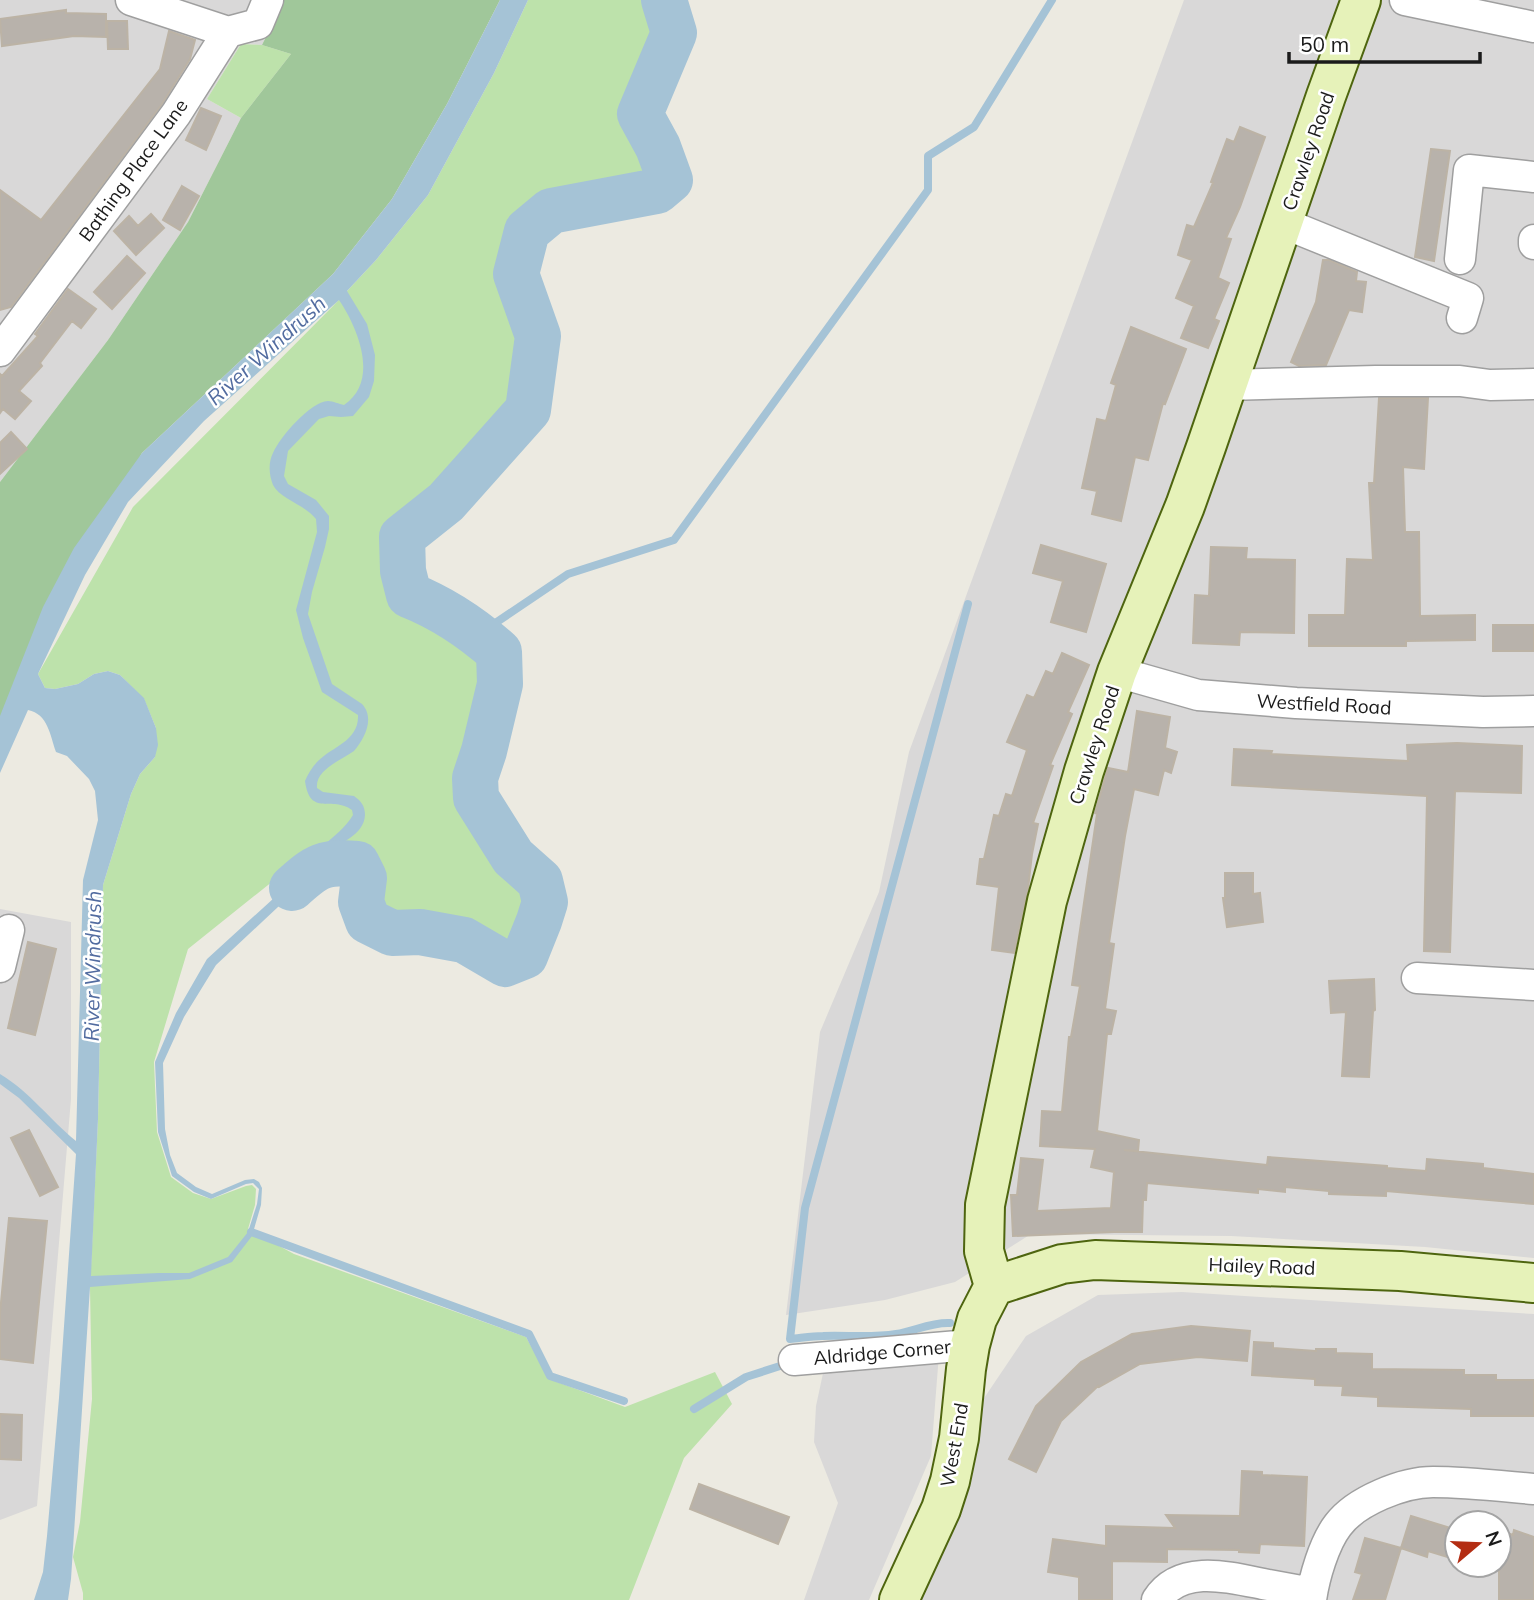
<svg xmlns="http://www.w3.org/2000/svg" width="1534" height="1600" font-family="Mulish,sans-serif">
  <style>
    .residential { fill: #d9d8d8; fill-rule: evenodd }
    .grass { fill: #bde2ab }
    .forest { fill: #a0c79a }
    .water { fill: #a5c3d6; fill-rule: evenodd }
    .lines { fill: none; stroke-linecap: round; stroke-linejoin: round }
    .stream { stroke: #a5c3d6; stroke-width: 8 }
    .river { stroke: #a5c3d6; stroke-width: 46 }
    .building { fill: #b8b2ab; stroke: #bcb3a5; stroke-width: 2 }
    .street-casing { stroke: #9f9f9f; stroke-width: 33 }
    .secondary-casing { stroke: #4e650f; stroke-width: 42 }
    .street { stroke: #fff; stroke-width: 30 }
    .secondary { stroke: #e6f2b9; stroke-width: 38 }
    .labels { text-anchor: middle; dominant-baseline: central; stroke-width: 5; stroke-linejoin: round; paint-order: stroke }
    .street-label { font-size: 19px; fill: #1b1b1b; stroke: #fff }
    .water-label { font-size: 21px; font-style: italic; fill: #526ca0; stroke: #fff }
  </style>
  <rect width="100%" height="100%" fill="#eceae1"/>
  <path class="residential" d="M0,0H284L262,45L241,44L207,99L241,118L188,222L108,340L0,482Z
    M1184,0H1534V1258L1425,1247L1231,1236L1031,1234L955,1282L885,1300L786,1315L820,1032L879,892L909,752Z
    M0,909L71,922V1099L37,1506L0,1520Z
    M1182,1292L1534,1314V1600H921L929,1565L972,1416L1026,1336L1098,1295ZM1457,1523H1499V1565H1457Z
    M939,1354L931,1456L869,1600H804L838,1503L814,1442L816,1406L825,1364Z"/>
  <path class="grass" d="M528,0H648L661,35L628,111L656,178L544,203L517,224L503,272L523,337L518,404L390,531L398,607L487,659L488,685L463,772L461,798L502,871L533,900L516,945L505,949L462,926L393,921L375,912L373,873L363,855L343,853L298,861L188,949L154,1062L157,1132L171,1177L193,1193L211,1199L246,1186L252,1185L256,1189L255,1205L248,1229L294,1254L526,1337L549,1379L625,1407L715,1372L732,1404L684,1458L629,1600H83V1593L73,1557L80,1522L92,1399L90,1288L98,1119L103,885L131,794L140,774L155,757L156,728L144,699L120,675L108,671L94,674L78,684L55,689L45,688L38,674L133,507L333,306L376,260L428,195L494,73Z
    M241,44L262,45L291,54L241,118L207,99Z"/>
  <path class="forest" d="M284,0H500L447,104L392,199L333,274L142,453L0,722V482L108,340L188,222L241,118L291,54L262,45Z"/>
  <path class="water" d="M500,0H528L494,73L428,195L376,260L347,291L367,324L375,355L374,381L369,397L353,416L341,417L329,416L319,419L288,451L284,476L288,484L316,500L329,516V529L325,547L312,592L308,614L332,684L362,704C375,718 365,738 354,751C341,760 315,770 317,788L323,792L354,796C361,801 365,806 365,815C364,836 339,842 326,854V858L329,860L346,857L347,866L338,867L311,876L216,965L184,1017L163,1063L165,1129L170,1155L177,1173L196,1187L212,1194L245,1180L254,1179L259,1182L262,1188L261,1205L252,1236L232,1262L190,1279L90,1287L71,1579L68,1600H34L43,1572L47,1536L59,1398L76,1154L19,1098L0,1084V1074C30,1092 50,1120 76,1141L83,880L98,820L95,791L89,779L67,756L56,752C50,735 48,714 28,710L0,773V716L43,607L74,548L142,453L333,274L392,199L447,104ZM339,300C358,328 380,381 344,405C339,404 333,401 328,401C310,402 280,437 273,453C268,463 269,475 273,485C280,499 304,504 316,519L317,532L296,610L303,638L322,692L358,715C359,741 333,746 318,761C312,767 308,774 305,781C310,818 332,795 352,810L353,815C345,828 334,836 323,846C318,851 314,860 309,866L207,959L176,1013L155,1062L158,1132L172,1176L194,1192L211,1199L246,1184L253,1183L259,1189L257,1204L248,1232L228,1257L189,1273H159L91,1276L98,1119L103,885L131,794L140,774L155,757L158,745L156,728L144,698L120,675L108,671L94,674L78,684L55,689L45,688L38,674L85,575L128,502L204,421Z"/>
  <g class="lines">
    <path class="stream" d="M479,634L568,574L674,540L928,190V156L974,127L1052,0
      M251,1232L529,1334L550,1376L624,1401
      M950,1323C931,1322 915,1331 896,1334C872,1338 847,1335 823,1336C812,1336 801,1338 790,1339L805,1208L968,604
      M694,1409L746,1377L780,1366"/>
    <path class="river" d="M292,888C316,866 324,861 357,864L364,878L361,902L368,921L392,933L420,932L464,940L505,964L525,956L539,921L545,902L540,881L513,857L476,798L475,778L484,751L500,684L499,652C472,628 442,608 409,595L403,571L402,537L446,502L528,410L538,336L516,274L527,231L551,211L657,191L670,180L658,147L640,114L674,33L664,0"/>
  </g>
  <path class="building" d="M66,10V13L106,14V37L74,36L2,46L0,19Z
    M107,21H127L128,49H108Z
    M169,31L195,40L190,59L162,104L11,307L0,310V190L41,220L160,69Z
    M201,108L221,116L206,150L186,140Z
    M1240,127L1265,137L1240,207L1226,238L1231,239L1218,278L1229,283L1214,319L1219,321L1208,348L1181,338L1194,306L1176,298L1192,260L1178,255L1187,225L1194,227L1213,183L1211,182L1227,139L1234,142Z
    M1431,149L1450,151L1434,261L1415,257Z
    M182,186L199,196L180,230L163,220Z
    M151,214L164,228L136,255L114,231L129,216L138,226Z
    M127,256L145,273L112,309L94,292Z
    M1323,260H1329L1357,272L1356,281L1366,282L1362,312L1349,310L1326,365L1299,366L1291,362L1316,302Z
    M68,289L96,309L81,328L72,321L40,363L42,366L19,391L31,401L15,419L3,409L0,413V374L2,376L38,336L35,334Z
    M1131,327L1186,349L1165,404L1163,403L1148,460L1135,457L1121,521L1092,514L1097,491L1082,488L1097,419L1106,421L1116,385L1111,383Z
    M1379,398H1428L1424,469L1403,467L1405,532H1419L1420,616L1475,615V640L1406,641V646H1309V615H1345L1347,559L1373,560L1369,483H1374Z
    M11,432L27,449L0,474V443Z
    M1041,545L1106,564L1086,632L1051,622L1063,581L1033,573Z
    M1211,547L1247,548L1246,559L1295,560L1294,633L1240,632L1239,645L1193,643L1195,595L1209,596Z
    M1493,625H1534V651H1493Z
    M1062,653L1089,665L1068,712L1072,714L1050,765L1053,766L1033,823L1038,824L1032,854L1028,889L1014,953L992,950L999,887L977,884L980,859H984L994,815L999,816L1006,794L1012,796L1027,750L1007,742L1027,695L1034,698L1046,671L1053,674Z
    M1137,711L1170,717L1165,748L1177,752L1171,773L1164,770L1158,795L1134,789L1125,836L1109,943L1114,944L1105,1009L1116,1011L1111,1034H1107L1097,1131L1139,1140L1138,1151L1124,1150L1267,1165L1268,1157L1387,1166V1168L1426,1171L1427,1159L1483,1164V1168L1534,1174V1204L1386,1191V1196L1329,1194V1191L1285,1187V1192L1258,1189V1193L1147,1183L1146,1200H1143L1142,1232H1114L1013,1236L1011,1195H1017L1021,1158L1043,1160L1037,1211L1111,1208L1114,1172L1091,1167L1095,1149L1040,1146L1042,1111L1062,1112L1069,1037H1071L1080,986L1072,985L1097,814L1095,813L1108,768L1128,772Z
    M1457,743L1522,746L1521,793L1455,791L1450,952L1424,951L1427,796L1232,785L1234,749L1272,751L1271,754L1408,761L1407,745Z
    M1225,873H1253V894L1260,893L1263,922L1227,927L1223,898H1225Z
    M28,942L56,949L35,1035L8,1028Z
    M1374,979L1375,1010L1373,1011L1369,1077L1342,1076L1346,1012L1331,1013L1329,981Z
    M29,1130L58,1187L40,1196L11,1138Z
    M9,1218L47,1221L33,1363L0,1359V1313Z
    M1191,1326L1250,1331L1247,1361L1198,1357L1140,1364L1099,1387L1098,1386L1061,1421L1036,1472L1009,1459L1036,1406L1081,1362L1132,1334Z
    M1254,1342L1273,1343V1348L1316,1351V1349H1336V1353L1372,1354V1369L1464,1370V1375H1496V1380H1534V1416H1471V1409L1378,1406V1397L1342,1395L1343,1386L1315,1385V1379L1252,1375Z
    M0,1414L22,1415L21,1460L0,1459Z
    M1242,1471L1262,1472V1475L1307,1477L1304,1546L1260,1544L1259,1553L1239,1552V1550L1167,1549V1562L1112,1561V1600H1079V1577L1048,1572L1053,1539L1106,1546V1526L1175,1528L1166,1515L1240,1516Z
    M699,1484L789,1517L778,1544L690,1509Z
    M1411,1516L1457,1530V1560L1428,1551L1427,1557L1401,1548Z
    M1499,1530L1513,1535L1514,1530L1534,1537V1600H1499Z
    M1365,1538L1401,1548L1385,1600H1353L1362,1574L1355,1572Z"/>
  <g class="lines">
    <g class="street-casing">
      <path id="street" d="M131,0L228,32
        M1405,0L1534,27
        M1283,223L1468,298L1462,318
        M1534,240V244
        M1460,259L1469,170L1534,177
        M0,351L176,114L228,32L258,24L268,0
        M1227,385L1376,381H1460L1490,385L1534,384
        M1117,672L1198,695L1296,703L1483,712L1534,711
        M0,967L9,930
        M1417,978L1534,985
        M794,1360L970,1345
        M1157,1600C1180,1564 1229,1577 1263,1584C1280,1587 1296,1590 1312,1593
        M1311,1600C1314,1578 1324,1543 1338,1525C1356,1501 1403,1482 1433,1482C1466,1482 1500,1486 1534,1489"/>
    </g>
    <g class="secondary-casing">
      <path id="secondary" d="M994,1286L984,1251L985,1205L1047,901L1084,771L1117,672L1185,506L1206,447L1326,96L1361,0
        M994,1286L1062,1264L1095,1260L1400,1271L1534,1283
        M899,1600L941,1509L950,1481L959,1438L966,1369L970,1345L977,1319L994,1286"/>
    </g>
    <use href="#street" class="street"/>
    <use href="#secondary" class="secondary"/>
  </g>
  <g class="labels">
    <g class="street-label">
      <text transform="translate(1308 151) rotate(-71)">Crawley Road</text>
      <text transform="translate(133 170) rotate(-54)">Bathing Place Lane</text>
      <text transform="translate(1324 704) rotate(3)">Westfield Road</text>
      <text transform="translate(1094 745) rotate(-72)">Crawley Road</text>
      <text transform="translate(1262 1266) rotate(2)">Hailey Road</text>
      <text transform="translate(882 1352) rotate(-5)">Aldridge Corner</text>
      <text transform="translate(954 1445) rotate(-80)">West End</text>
    </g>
    <g class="water-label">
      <text transform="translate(266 350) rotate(-42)">River Windrush</text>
      <text transform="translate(92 966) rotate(-89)">River Windrush</text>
    </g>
  </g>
  <g transform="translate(1478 1544) rotate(71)"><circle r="33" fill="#ffffff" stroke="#a4a4a4" stroke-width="2"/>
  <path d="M0-5L12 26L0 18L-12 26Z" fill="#b32d13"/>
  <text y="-10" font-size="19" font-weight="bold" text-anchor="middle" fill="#1b1b1b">N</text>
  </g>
  <path d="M1289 52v10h191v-10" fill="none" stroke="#1b1b1b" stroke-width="3.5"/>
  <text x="1300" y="52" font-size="21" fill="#1b1b1b" stroke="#ffffff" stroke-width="5" paint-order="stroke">50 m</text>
</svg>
